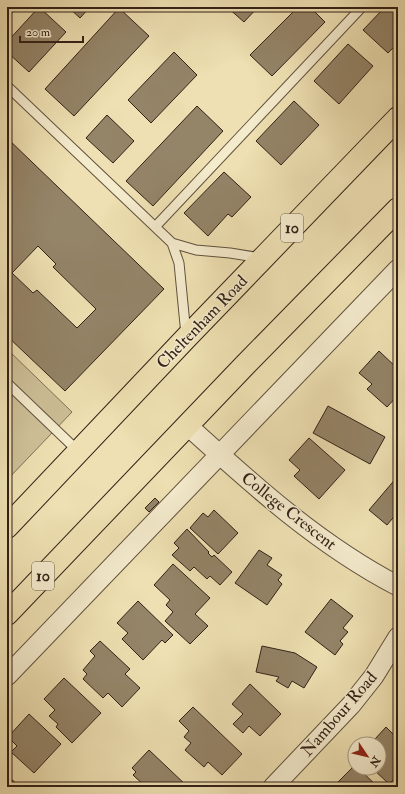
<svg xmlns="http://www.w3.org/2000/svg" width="405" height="794" font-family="'IM FELL Double Pica',serif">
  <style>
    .green { fill: #cec098; stroke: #807058 }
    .building { fill: #948468; stroke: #322117; fill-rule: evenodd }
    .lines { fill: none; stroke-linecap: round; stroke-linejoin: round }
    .lane-casing { stroke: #61513e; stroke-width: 11 }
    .street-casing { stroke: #61513e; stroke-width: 21 }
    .primary-casing { stroke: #322117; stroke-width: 24 }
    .lane { stroke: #f4ebcd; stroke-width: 9 }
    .street { stroke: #f4ebcd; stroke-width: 19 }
    .primary { stroke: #eee0b2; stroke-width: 22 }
    .labels { text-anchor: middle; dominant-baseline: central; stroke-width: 3; stroke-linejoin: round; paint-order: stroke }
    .shield { fill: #f4ebcd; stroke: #6c5e4e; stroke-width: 1 }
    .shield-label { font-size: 16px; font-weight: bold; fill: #322117 }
    .street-label { font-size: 17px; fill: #322117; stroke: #f4ebcd }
  </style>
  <rect width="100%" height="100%" fill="#eee0b2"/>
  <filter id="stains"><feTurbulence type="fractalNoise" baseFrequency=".005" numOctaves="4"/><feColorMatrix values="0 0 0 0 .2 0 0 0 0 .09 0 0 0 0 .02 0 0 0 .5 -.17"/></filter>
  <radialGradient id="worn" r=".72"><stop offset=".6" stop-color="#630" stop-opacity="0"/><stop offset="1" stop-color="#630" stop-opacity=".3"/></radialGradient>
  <path class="green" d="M7,349L72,412L7,480Z"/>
  <path class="building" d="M39,7L66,32L29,72L7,52V42Z
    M68,7H90L80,18Z
    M227,7H258L244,22Z
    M298,7H310L325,22L272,76L250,55Z
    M385,7H398V43L388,53L363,30Z
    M119,8L149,36L74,116L45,89Z
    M348,44L373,66L339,104L314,81Z
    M174,52L197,75L151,123L128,100Z
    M294,101L319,125L281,165L256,141Z
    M197,106L223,131L153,206L126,181Z
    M107,115L134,141L113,163L86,138Z
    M7,138L164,289L65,391L7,336ZM38,246L56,264L53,267L96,309L77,328L37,290L33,293L12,273Z
    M224,172L251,197L232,217L228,214L208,236L184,213Z
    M379,351L398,369V395L387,407L367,389L372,384L359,373Z
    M328,406L385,437L370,464L313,433Z
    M309,438L345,470L319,499L294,476L300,470L289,460Z
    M398,476V512L387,525L369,510Z
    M155,498L159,502L149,512L145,508Z
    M214,510L238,533L218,554L190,528L203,513L208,517Z
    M187,529L209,552L208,553L212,557L214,555L232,572L220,585L210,576L207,579L194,567L190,571L172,555L179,548L174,543Z
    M259,550L272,558L267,565L282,575L278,580L282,584L267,605L235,583Z
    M173,564L210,598L195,614L208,626L190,644L165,621L173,612L166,605L170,600L154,585Z
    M331,599L353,616L343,628L348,632L340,641L343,644L335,655L305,632Z
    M138,601L173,635L165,643L162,640L143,660L122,639L128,633L117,623Z
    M100,641L130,669L125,674L140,688L122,707L108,693L103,698L83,679L87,674L83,670L95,656L90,651Z
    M262,646L295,653L317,667L304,688L292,681L288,688L276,681L279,677L256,672Z
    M64,678L101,713L72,743L56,727L58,724L49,716L55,710L44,699Z
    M250,684L281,714L260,736L249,726L243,733L233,724L243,714L232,704Z
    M193,707L242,754L222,775L208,762L204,767L185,750L191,743L184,737L189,731L179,721Z
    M29,714L61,744L34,773L11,752L17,746L8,737Z
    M386,727L398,739V775L389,784L372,768H379V747L381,745L375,739Z
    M149,750L188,787H146L133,775L136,772L132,768Z
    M355,765V768H358L378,787H337L340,784L338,782Z
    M7,775L20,787H7Z"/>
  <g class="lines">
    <g class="lane-casing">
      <path id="lane" d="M7,11L10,7
        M7,86L172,243L179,263L186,335
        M155,227L362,7
        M172,243L196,250L230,253L261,258
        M7,383L79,452"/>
    </g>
    <g class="street-casing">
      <path id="street" d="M188,426C253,485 319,545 398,586
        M7,676L398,269
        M273,787L351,705L374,676L398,637"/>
    </g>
    <g class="primary-casing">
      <path id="primary" d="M7,527L186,338L398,118
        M7,614L246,364L398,209"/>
    </g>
    <use href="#lane" class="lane"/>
    <use href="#street" class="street"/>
    <use href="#primary" class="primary"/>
  </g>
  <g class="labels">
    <g class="shield">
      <rect x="281" y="214" width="22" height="28" rx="3"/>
      <rect x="32" y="562" width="22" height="28" rx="3"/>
    </g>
    <g class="shield-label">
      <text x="292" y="228">10</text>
      <text x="43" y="576">10</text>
    </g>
    <g class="street-label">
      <text transform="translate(202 322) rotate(-46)">Cheltenham Road</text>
      <text transform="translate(289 511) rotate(38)">College Crescent</text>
      <text transform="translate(339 714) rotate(-49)">Nambour Road</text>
    </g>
  </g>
  <rect width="405" height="794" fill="none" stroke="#eee0b2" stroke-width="24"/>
  <rect x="8" y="8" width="389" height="778" fill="none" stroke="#322117" stroke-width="2"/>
  <rect x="12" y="12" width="381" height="770" fill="none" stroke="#322117"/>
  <g transform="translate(367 756) rotate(125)"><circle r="19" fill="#f4ebcd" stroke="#a69a84"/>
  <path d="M0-3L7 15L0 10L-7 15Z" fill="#8f2418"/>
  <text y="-6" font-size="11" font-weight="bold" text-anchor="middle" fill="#322117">N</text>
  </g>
  <path d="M20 36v6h63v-6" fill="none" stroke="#322117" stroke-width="2"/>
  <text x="26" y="36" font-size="12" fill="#322117" stroke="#f4ebcd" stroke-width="3" paint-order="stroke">20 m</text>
  <rect width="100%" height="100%" filter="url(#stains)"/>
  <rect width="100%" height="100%" fill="url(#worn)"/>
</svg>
